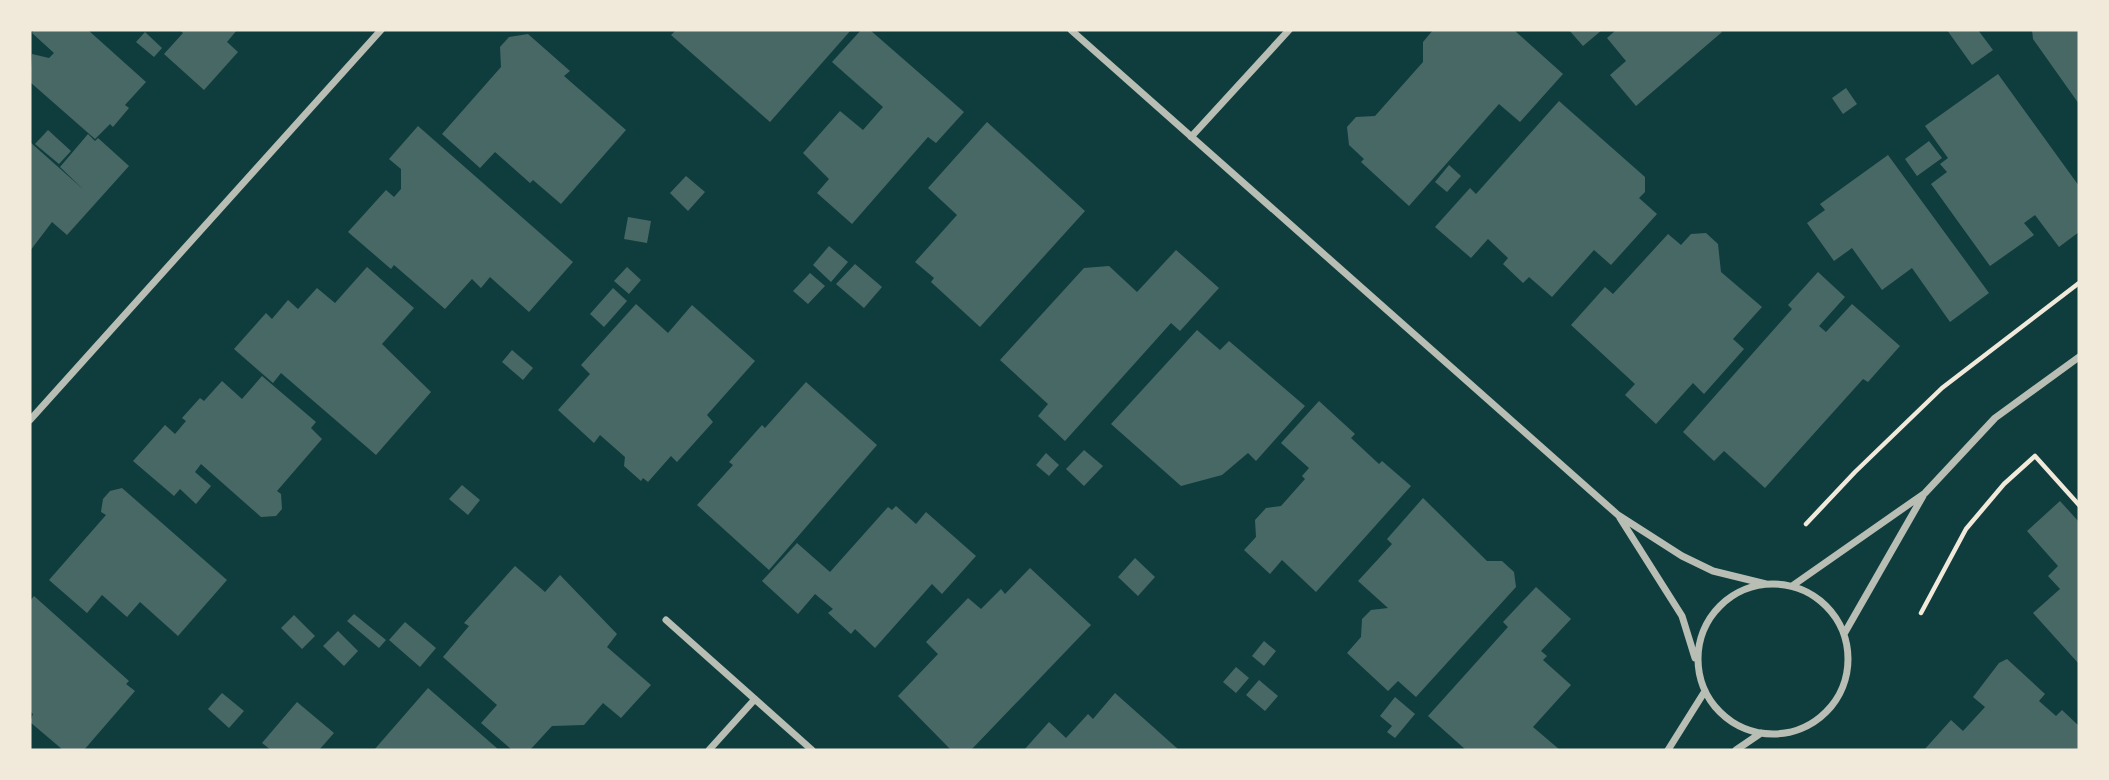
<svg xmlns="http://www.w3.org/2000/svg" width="2109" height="780" font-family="'Asap Condensed',sans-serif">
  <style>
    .building { fill: #486865 }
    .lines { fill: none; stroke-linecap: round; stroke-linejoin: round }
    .path { stroke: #f1e9da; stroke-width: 4.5 }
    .minor { stroke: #b8beb3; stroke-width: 7 }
  </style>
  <rect width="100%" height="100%" fill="#0f3d3e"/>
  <path class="building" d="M34,30H88L146,82L125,105L129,108L113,127L110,124L95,139L30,82L32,54L49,58L54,53L32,33Z
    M180,30H237L227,42L238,52L204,90L164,54L183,33Z
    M676,30H851L770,122L671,35Z
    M861,30H870L964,112L936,143L928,137L852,224L817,193L829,179L803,153L840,111L863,130L883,107L832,62Z
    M1433,30H1514L1563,74L1520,122L1499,104L1409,206L1361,162L1364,159L1349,145L1347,127L1356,117L1375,116L1423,62V42Z
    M1569,30H1602L1583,46Z
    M1616,30H1720L1722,32L1636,106L1610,75L1626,61L1607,38Z
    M1947,30H1978L1993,50L1972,65Z
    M2032,30H2079V104L2033,39Z
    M145,32L162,48L154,57L136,42Z
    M528,34L570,71L564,76L626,130L561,204L533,180L530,183L495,152L480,168L442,134L501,67L500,47L509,37Z
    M1998,74L2079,186V232L2059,247L2035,215L2024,223L2034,235L1990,266L1931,184L1947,172L1940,164L1948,158L1925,126Z
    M1846,88L1857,104L1843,114L1832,98Z
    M1559,101L1645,177V192L1639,198L1657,214L1611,265L1594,250L1552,297L1529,277L1523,283L1503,264L1508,258L1488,239L1471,258L1435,227L1470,188L1476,194Z
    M987,122L1085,211L980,327L931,282L934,278L915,262L957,215L928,188Z
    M418,126L573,262L529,312L490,277L481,288L472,279L445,309L394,265L391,269L348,232L386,190L394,197L401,189V169L389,159Z
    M48,130L71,151L59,164L35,144Z
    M88,134L95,141L98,138L129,166L67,235L52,222L30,251V142L84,190L60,167Z
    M1929,141L1942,158L1917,176L1905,159Z
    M1888,155L1989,293L1950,322L1912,268L1882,290L1852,248L1834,261L1807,223L1825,210L1820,204Z
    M1449,165L1461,176L1447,192L1435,182Z
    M686,176L705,192L688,211L670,193Z
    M628,217L651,221L647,243L624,239Z
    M1706,233L1718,244L1721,272L1762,307L1733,339L1744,349L1704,394L1693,383L1656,424L1625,395L1635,384L1571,325L1605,287L1613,294L1668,234L1681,245L1691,234Z
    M829,246L848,262L831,282L813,265Z
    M1176,250L1219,288L1180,331L1171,323L1065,441L1038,416L1048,404L1000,360L1084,268L1109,266L1137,292Z
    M855,264L882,287L864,308L836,284Z
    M367,267L414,308L382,344L431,392L376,455L281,373L273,383L234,349L266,313L272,319L288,300L298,309L317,288L335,303Z
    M627,267L641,280L629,294L614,281Z
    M1818,272L1845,297L1819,326L1826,332L1852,304L1900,346L1868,382L1863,379L1765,488L1724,451L1714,461L1683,432L1792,309L1788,305Z
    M810,273L825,286L808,304L793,291Z
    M613,288L627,301L604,327L590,314Z
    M636,304L668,333L692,305L755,361L707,415L713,422L677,462L671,456L648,482L643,478L641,481L624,466L625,457L600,435L594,443L558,410L590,374L581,365Z
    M1197,330L1220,350L1229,341L1305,406L1256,461L1248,453L1222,475L1181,486L1111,424Z
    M512,350L533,368L523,380L502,362Z
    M262,376L316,422L311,428L322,439L277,491L281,494L282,509L276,516L261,517L201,464L195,472L211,486L196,504L180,489L174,496L133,461L165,425L175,434L186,421L182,418L200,398L204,401L222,381L242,399Z
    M806,382L877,445L769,570L697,505L733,465L729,462L762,425L765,428Z
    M1319,401L1355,434L1351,438L1379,464L1382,461L1411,486L1316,592L1282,560L1270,574L1244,550L1256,537L1255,520L1266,508L1281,506L1305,479L1302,476L1309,468L1281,443Z
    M1084,450L1103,466L1084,486L1066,469Z
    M1046,453L1059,465L1049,476L1036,465Z
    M462,485L480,500L468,515L449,499Z
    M122,488L227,580L178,636L140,602L127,617L102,595L87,613L49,580L106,515L101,512L103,499L110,491Z
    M1423,498L1487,561H1502L1514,572L1516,587L1416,697L1398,681L1388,691L1347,653L1361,637L1362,619L1371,610L1388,608L1358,581L1392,544L1387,539Z
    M2060,501L2079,522V664L2033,613L2060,589L2048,576L2058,566L2027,531Z
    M896,506L916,524L926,512L976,556L942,594L932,584L875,648L855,629L851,634L828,613L833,609L815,594L798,614L762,581L797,543L830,572L888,507L892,510Z
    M1135,558L1155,577L1138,596L1118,577Z
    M515,566L545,592L560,575L617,634L607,647L651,685L621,718L603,703L584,725L552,726L530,750H512L481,723L497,705L443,657L469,626L464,623Z
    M1030,568L1091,625L971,750H951L898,696L938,654L926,642L968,598L981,609L1001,589L1005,594Z
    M1536,587L1571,619L1541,651L1547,656L1543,660L1571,685L1533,727L1560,750H1466L1428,716L1508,627L1503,622Z
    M34,596L129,681L126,684L135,691L84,750H63L30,722L33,714L30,711V601Z
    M354,614L386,640L379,648L347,621Z
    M294,615L315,636L302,649L281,628Z
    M405,622L436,648L420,667L389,640Z
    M338,631L358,651L344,666L323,646Z
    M1264,641L1276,651L1264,666L1252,656Z
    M2007,659L2045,694L2039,701L2056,716L2062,710L2079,726V750H1924L1951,720L1963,731L1985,707L1973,697L1999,663Z
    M1236,667L1249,678L1236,693L1223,682Z
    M1259,680L1278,696L1265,711L1246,695Z
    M428,688L499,750H374Z
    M222,693L244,711L229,728L208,709Z
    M1115,693L1179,750H1024L1049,722L1066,738L1088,714L1093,719Z
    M1395,697L1415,714L1395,738L1387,732L1392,726L1380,716Z
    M297,702L334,733L319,750H271L262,743Z"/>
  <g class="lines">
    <path class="path" d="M1806,524L1855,472L1942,388L2079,283
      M1921,613L1966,529L2004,484L2035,456L2079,505"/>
    <path class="minor" d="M1071,30L1618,515L1682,556L1713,571L1766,584
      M1191,137L1289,30
      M30,420L381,30
      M1620,518L1682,616L1695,658
      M1698 659a75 75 0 1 1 150 0a75 75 0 1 1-150 0Z
      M1792,586L1925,493L1995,418L2079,357
      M666,620L812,750
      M1844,634L1923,496
      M709,750L755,699
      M1668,750L1705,691
      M1736,750L1761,733"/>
  </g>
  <rect width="2109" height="780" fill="none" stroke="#f1e9da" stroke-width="63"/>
</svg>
